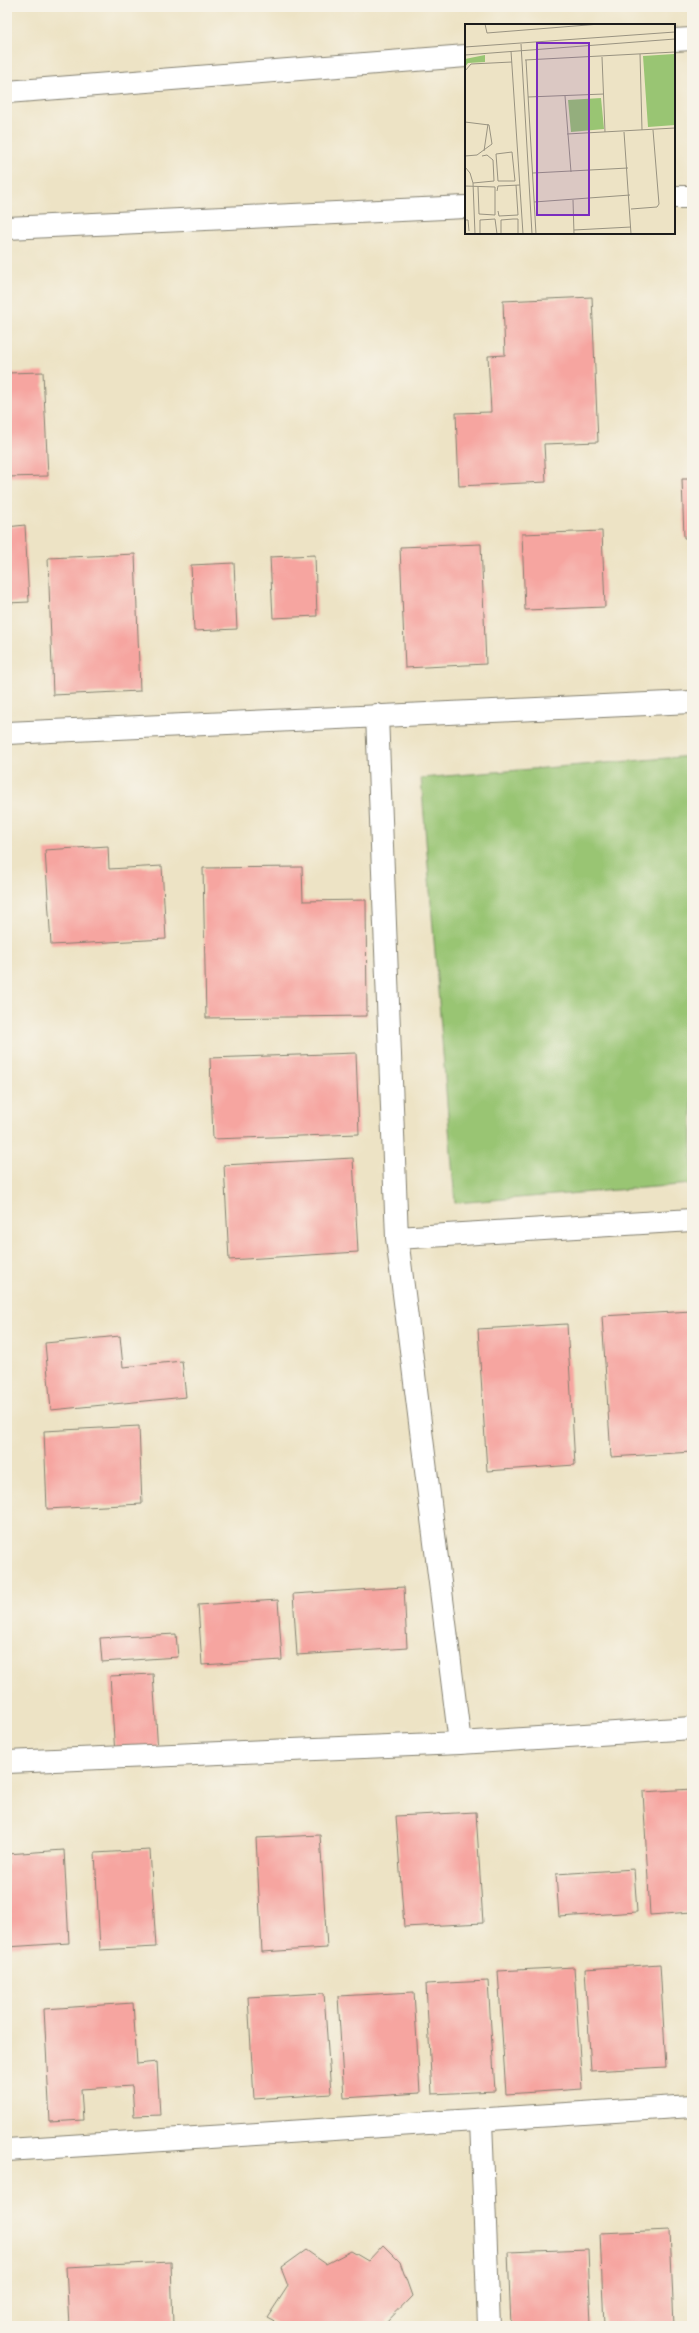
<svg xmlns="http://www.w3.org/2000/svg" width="699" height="2333" font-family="'IM FELL Great Primer',serif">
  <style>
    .green { fill: #99c573; stroke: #5a7048 }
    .building { fill: #f6a5a0 }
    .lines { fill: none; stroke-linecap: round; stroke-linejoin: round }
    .minor-casing { stroke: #848070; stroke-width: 24 }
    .secondary-casing { stroke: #848070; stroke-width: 24 }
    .minor { stroke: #fff; stroke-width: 22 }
    .secondary { stroke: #fff; stroke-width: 22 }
    .inset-road { fill: none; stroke: #999381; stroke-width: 1 }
    .view { fill: #7b2cbf; fill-opacity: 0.15; stroke: #7b2cbf; stroke-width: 2 }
    .inset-edge { fill: none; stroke: #1c1c1c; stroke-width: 2 }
  </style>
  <rect width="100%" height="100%" fill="#f7f3e8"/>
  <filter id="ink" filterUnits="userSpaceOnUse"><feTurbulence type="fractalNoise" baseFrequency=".025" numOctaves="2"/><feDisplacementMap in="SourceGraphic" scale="8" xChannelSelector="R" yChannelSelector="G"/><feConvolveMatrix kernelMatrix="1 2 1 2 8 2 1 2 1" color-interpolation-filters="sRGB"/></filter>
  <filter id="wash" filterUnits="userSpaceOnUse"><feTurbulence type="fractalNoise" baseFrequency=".012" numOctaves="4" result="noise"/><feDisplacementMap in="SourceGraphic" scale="16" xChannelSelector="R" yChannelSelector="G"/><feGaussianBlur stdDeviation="0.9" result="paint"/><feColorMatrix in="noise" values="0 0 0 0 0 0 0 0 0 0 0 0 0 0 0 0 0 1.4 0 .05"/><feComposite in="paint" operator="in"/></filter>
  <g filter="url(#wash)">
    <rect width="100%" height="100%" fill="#ede3c5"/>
    <path class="green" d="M692,756V1184L455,1203L421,778Z"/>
    <g id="blocks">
      <path class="building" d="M592,297L598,442L544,444L546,482L459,486L456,413L491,412L488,356L505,355L503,301Z
        M43,372L48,476L7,477V373Z
        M682,479H692V538H684Z
        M25,525L29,602L7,603V527Z
        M602,531L605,607L525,610L522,534Z
        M481,544L486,664L405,668L400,547Z
        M135,554L140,691L53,695L48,558Z
        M315,555L317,616L273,618L270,557Z
        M234,563L237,629L194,631L191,565Z
        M108,846L109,869L162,866L166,939L51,945L45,850Z
        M302,867L303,901L366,900L367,1016L206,1018L203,868Z
        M356,1053L359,1134L213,1139L210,1058Z
        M353,1158L358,1252L229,1260L224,1165Z
        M692,1311V1452L611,1457L602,1316Z
        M567,1324L575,1465L487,1471L478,1329Z
        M120,1336L123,1367L182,1361L186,1397L51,1410L45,1343Z
        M139,1426L142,1504L47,1509L44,1431Z
        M404,1587L407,1648L297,1655L293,1594Z
        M278,1600L282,1660L202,1665L198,1605Z
        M176,1634L178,1657L102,1662L100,1638Z
        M153,1674L158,1752L115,1755L110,1676Z
        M692,1789V1912L650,1915L643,1792Z
        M476,1812L483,1923L404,1927L396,1816Z
        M320,1835L327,1948L262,1952L256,1838Z
        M64,1850L69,1943L7,1947V1854Z
        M150,1850L156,1947L100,1950L95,1853Z
        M634,1869L637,1912L559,1917L556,1874Z
        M660,1964L666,2067L591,2071L585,1969Z
        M574,1967L582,2089L506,2094L498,1971Z
        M488,1981L495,2091L432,2094L426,1984Z
        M414,1992L420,2093L344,2098L338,1996Z
        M324,1993L331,2094L254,2099L248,1997Z
        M133,2003L137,2064L157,2062L160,2115L134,2116L132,2086L81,2089L83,2120L50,2122L44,2009Z
        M670,2230L674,2326H604L600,2233Z
        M383,2245L400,2262L412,2296L383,2326H340L336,2323L326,2326H282L267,2318L288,2286L281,2268L306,2250L326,2264L351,2251L368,2261Z
        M588,2249L591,2326H511L508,2252Z
        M171,2262L173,2326H69L66,2267Z"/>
    </g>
  </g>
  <g filter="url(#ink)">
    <use href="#blocks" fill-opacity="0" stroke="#848070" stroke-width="1"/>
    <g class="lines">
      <g class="minor-casing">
        <path id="minor" d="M674,197H692
          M7,228L466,207
          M377,715L397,1238L460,1743
          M7,733L692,702
          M397,1238L692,1220
          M7,1762L460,1743L692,1728
          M481,2121L489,2326
          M7,2150L692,2106"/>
      </g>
      <g class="secondary-casing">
        <path id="secondary" d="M674,40L692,39
          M7,92L466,56"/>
      </g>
      <use href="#minor" class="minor"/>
      <use href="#secondary" class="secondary"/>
    </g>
  </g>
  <g transform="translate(465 24)">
    <rect width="210" height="210" fill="#ede3c5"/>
    <path d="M209,30L210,101L183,103L178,32ZM20,31V38L3,39L0,43V35ZM136,74L139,105L106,108L103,76Z" fill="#99c573"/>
    <path class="inset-road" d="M20,0L22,9L135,0M56,20L67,210M0,23L210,8M46,27L58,210M175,30L177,106M0,31L210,15M137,33L140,108M60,36L210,28M61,36L71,210M0,47L6,40L47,38M100,72L106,148M63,73L139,70M0,98L24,101L27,120L12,131L0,132M159,108L166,210M102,110L210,104M19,127L23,100M47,128L50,157H33L31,130ZM0,143L5,149L8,159L10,210M68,149L163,144M8,159L29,157L28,136L22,131L17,132M0,162L30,163V191L14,190L13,163M32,167L33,162L55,161M108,176L109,210M69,178L165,171M166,185L192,183L194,180L188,106M33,187L34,192L53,191L51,161M0,196H3L4,207M109,206L166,203M15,210V196L30,195L32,210M36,210V196L48,195H53V210"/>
    <path class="view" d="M72,19H124V191H72Z"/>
    <rect width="210" height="210" class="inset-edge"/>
  </g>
  <rect width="699" height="2333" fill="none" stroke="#f7f3e8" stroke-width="24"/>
</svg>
